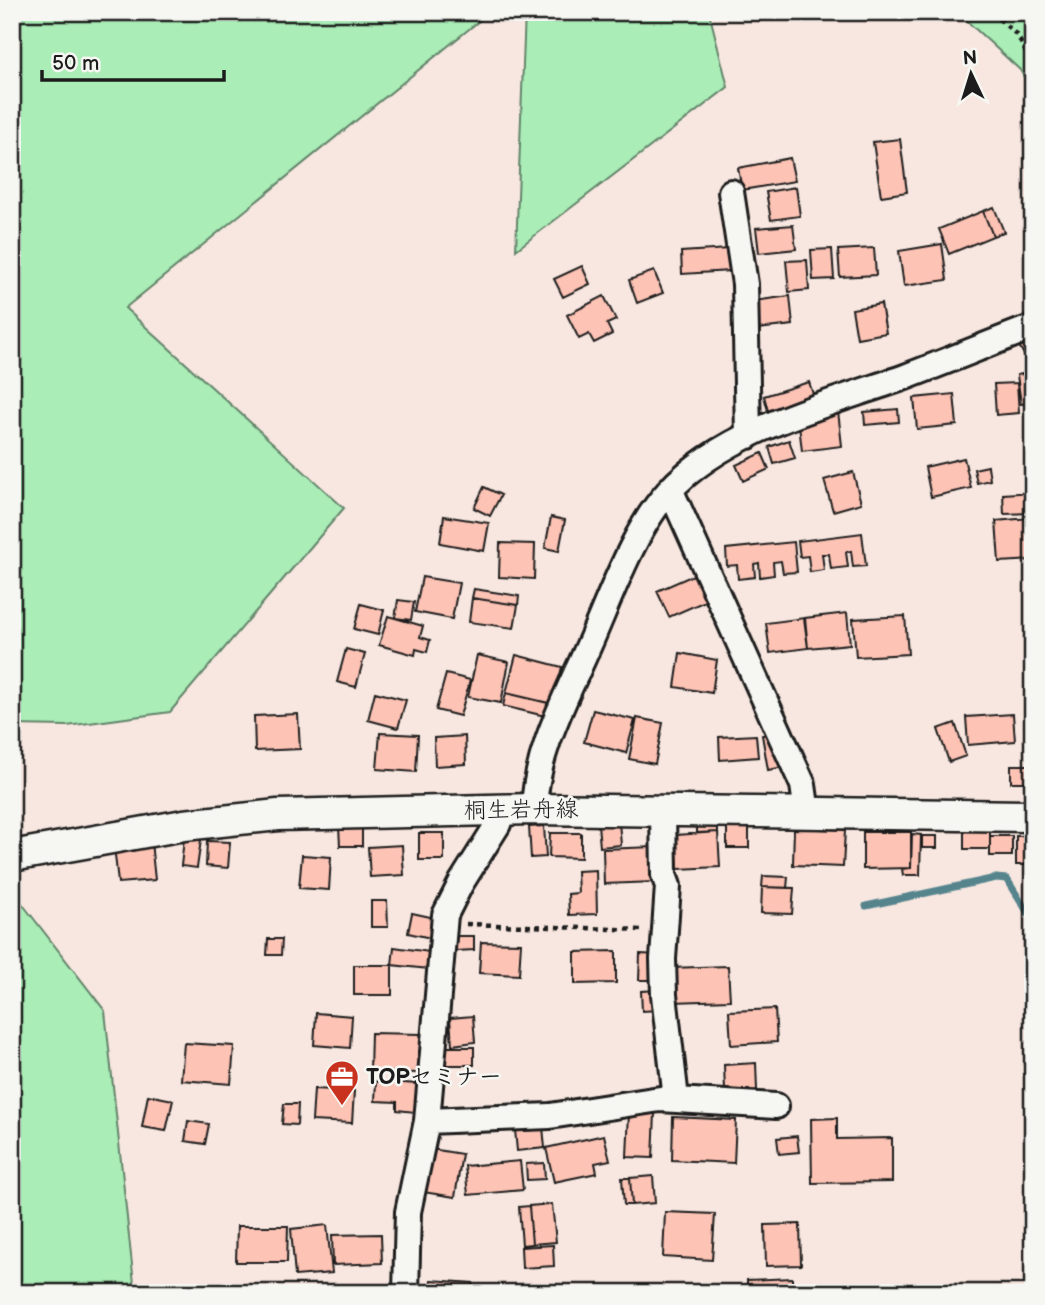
<svg xmlns="http://www.w3.org/2000/svg" width="1045" height="1305" font-family="'Balsamiq Sans','Klee One',sans-serif">
  <style>
    .green { fill: #aaedb7; stroke: #63846a; stroke-width: 2 }
    .lines { fill: none; stroke-linecap: round; stroke-linejoin: round }
    .stream { stroke: #55848d; stroke-width: 7 }
    .building { fill: #fdc3b5; stroke: #1c1c1c; stroke-width: 2 }
    .minor-casing { stroke: #1c1c1c; stroke-width: 30 }
    .major-casing { stroke: #1c1c1c; stroke-width: 35 }
    .path { stroke: #1c1c1c; stroke-width: 4.5; stroke-dasharray: 5 5; stroke-linecap: butt }
    .minor { stroke: #f6f6f2; stroke-width: 24 }
    .major { stroke: #f6f6f2; stroke-width: 30 }
    .labels { text-anchor: middle; dominant-baseline: central; stroke-width: 5; stroke-linejoin: round; paint-order: stroke }
    .street-label { font-size: 23px; fill: #1c1c1c; stroke: #f6f6f2 }
    .poi-label { font-size: 23px; font-weight: bold; fill: #1c1c1c; stroke: #f6f6f2; text-anchor: start }
  </style>
  <rect width="100%" height="100%" fill="#f8e7e0"/>
  <filter id="ink" filterUnits="userSpaceOnUse"><feTurbulence type="fractalNoise" baseFrequency=".0143" numOctaves="2"/><feDisplacementMap in="SourceGraphic" scale="14" xChannelSelector="R" yChannelSelector="G"/><feConvolveMatrix kernelMatrix="1 2 1 2 8 2 1 2 1" color-interpolation-filters="sRGB"/></filter>
  <g filter="url(#ink)">
    <path class="green" d="M28,12H490L125,308L344,508L170,712L67,726L12,725V22Z
      M525,12H709L728,87L516,250Z
      M957,12H1033V92L1020,70Z
      M17,897L105,1011L135,1293H12V898Z"/>
    <g class="lines">
      <path class="stream" d="M866,906L996,878L1007,879L1033,921"/>
    </g>
    <path class="building" d="M900,139L907,192L881,196L873,142Z
      M790,158L795,181L742,190L738,168Z
      M796,187L800,216L771,220L766,192Z
      M994,207L1004,232L993,236L983,211Z
      M983,211L993,236L949,254L939,229Z
      M793,225L796,249L759,253L756,228Z
      M942,244L947,280L904,286L899,251Z
      M874,248L876,275L840,277L838,250Z
      M729,249L730,271L682,274L681,252Z
      M832,249L834,279L813,280L811,250Z
      M807,260L809,290L789,292L786,261Z
      M582,266L590,284L563,297L554,279Z
      M654,271L663,293L637,303L629,280Z
      M604,296L616,320L607,324L612,334L594,343L589,334L579,339L567,315Z
      M790,296L793,325L758,329L754,301Z
      M881,304L886,333L857,338L852,309Z
      M1028,338L1033,346V357L1027,360L1018,344Z
      M1033,372V403L1021,404L1017,375Z
      M809,382L814,397L768,411L764,396Z
      M1017,383L1019,413L996,415L994,384Z
      M954,394L957,425L917,429L914,398Z
      M898,409L899,422L865,425L864,412Z
      M838,411L842,446L802,451L798,416Z
      M789,440L795,458L774,464L769,447Z
      M762,453L769,469L743,481L736,465Z
      M964,458L971,488L931,497L925,467Z
      M988,466L990,480L977,483L974,469Z
      M853,472L861,503L833,511L824,480Z
      M484,487L501,495L490,516L474,508Z
      M1033,492V513L1004,514L1003,494Z
      M444,516L489,523L484,551L440,543Z
      M551,517L565,520L559,551L545,548Z
      M1030,518L1033,560L999,562L996,521Z
      M862,533L866,566L853,567L851,551L846,552L848,567L831,569L829,554H822L824,570L810,572L808,556L800,557L798,541Z
      M794,542L797,572L783,573L781,561L773,562L774,575L760,577L759,563L754,564L755,577L738,579L737,565L727,566L726,549Z
      M500,543L535,544L534,579L499,577Z
      M698,573L710,599L669,617L657,591Z
      M422,577L459,583L452,619L415,612Z
      M474,589L519,596L518,605L472,598Z
      M472,598L518,605L514,628L469,622Z
      M398,600L414,602L411,620L395,618Z
      M361,604L384,610L378,635L354,629Z
      M847,613L850,644L808,648L805,618Z
      M388,616L423,626L420,637L430,640L427,652L416,649L415,655L379,645Z
      M905,616L908,654L856,657L853,619Z
      M804,618L808,648L770,653L766,623Z
      M346,649L365,654L356,687L337,682Z
      M680,653L717,660L712,693L675,687Z
      M477,655L509,662L501,703L468,697Z
      M516,655L562,667L553,704L506,693Z
      M446,674L470,680L460,716L436,710Z
      M375,692L406,700L398,728L368,720Z
      M506,693L548,703L545,716L503,706Z
      M593,710L635,720L626,753L584,742Z
      M298,714L300,749L255,751L254,716Z
      M1013,714L1015,741L968,745L966,717Z
      M637,718L663,723L655,764L629,759Z
      M955,723L966,756L949,762L938,729Z
      M380,733L418,735L416,772L377,769Z
      M777,733L789,766L768,770L762,735Z
      M756,735L758,757L720,760L719,737Z
      M465,736L466,764L435,766L434,738Z
      M1011,765H1033V782H1011Z
      M619,822L621,845L600,847L598,824Z
      M362,825V846H340L339,826Z
      M718,825V832L697,833V826Z
      M544,826L546,857L531,858L529,827Z
      M727,828H749V848H727Z
      M794,828L845,830L843,867L793,865Z
      M964,829H990V849H964Z
      M718,832L720,867L678,869L676,835Z
      M863,832H911V868L863,869Z
      M419,833H444V860H419Z
      M550,833H581V858L549,857Z
      M912,834L921,835L920,875H903L902,869L911,868Z
      M922,836H937V848H922Z
      M990,836H1012V856H990Z
      M1016,836H1033V865H1016Z
      M184,839L201,840L197,868L181,866Z
      M207,841L230,842L228,868L206,866Z
      M151,842L155,880L118,883L114,845Z
      M402,845L404,875L370,877L368,847Z
      M654,847L655,882L604,884L603,849Z
      M302,855L331,857L329,890L299,888Z
      M596,870L597,914L569,915L568,894L578,893L577,871Z
      M763,876L788,877L787,888L762,887Z
      M762,887L794,888L792,914L761,913Z
      M371,901H387L388,927H371Z
      M412,913L435,918L431,938L408,933Z
      M456,936H474V950L456,951Z
      M268,939H282L281,955H267Z
      M481,942L521,943L519,975L479,973Z
      M394,947L430,952L428,969L392,965Z
      M616,951V983L575,984V952Z
      M640,954L658,955L657,980H639Z
      M354,965H392V995H354Z
      M728,966L730,1000L673,1002L670,968Z
      M659,990V1010L642,1011L641,991Z
      M775,1009L777,1042L731,1045L729,1011Z
      M316,1013L352,1016L350,1048L314,1045Z
      M473,1016L475,1042L452,1045L450,1018Z
      M371,1033L421,1034L420,1073L370,1072Z
      M184,1043L234,1046L231,1084L181,1080Z
      M443,1047H474V1065H444Z
      M756,1063L757,1090L725,1091L724,1065Z
      M376,1081L417,1084L415,1112L397,1110V1102L375,1101Z
      M314,1089L354,1091L352,1123L312,1121Z
      M148,1095L173,1100L166,1131L142,1127Z
      M284,1104H298L297,1125L282,1124Z
      M629,1112L655,1113L653,1158L627,1157Z
      M673,1117L736,1120L734,1163L672,1160Z
      M837,1118V1139L892,1138V1182L812,1183L811,1119Z
      M188,1121L209,1124L205,1144L185,1141Z
      M543,1127L545,1148L517,1151L515,1130Z
      M604,1135L610,1160L595,1163L597,1173L554,1182L546,1148Z
      M797,1136L799,1152L779,1154L777,1138Z
      M431,1149L462,1154L455,1197L423,1192Z
      M520,1161L523,1190L468,1195L465,1166Z
      M544,1163L545,1179L527,1180L526,1164Z
      M653,1176L655,1203L632,1205L630,1178Z
      M622,1178H630L632,1205H624Z
      M552,1204L556,1242L532,1244L529,1206Z
      M529,1206L532,1244L522,1245L519,1207Z
      M665,1212L715,1214L712,1260L663,1257Z
      M800,1224L801,1265L766,1266L765,1225Z
      M327,1225L332,1273L295,1276L291,1229Z
      M237,1226H288L287,1262H236Z
      M381,1234L382,1263L333,1265L332,1235Z
      M553,1245L554,1266L522,1268L521,1247Z
      M792,1278V1293H747V1280Z
      M431,1280L473,1283L472,1293H430Z
      M848,1284L849,1293H815L814,1289Z"/>
    <g class="lines">
      <g class="minor-casing">
        <path id="minor" d="M731,192L745,284L748,436
          M670,489L803,785L807,813
          M534,809C536,751 566,698 589,645C610,598 634,528 669,491C725,430 828,404 905,377C948,361 990,343 1033,327
          M663,810L664,875L668,886L663,959L664,995L676,1099
          M427,1121L550,1116L660,1099L776,1106
          M406,1293L408,1212L427,1121L445,915L461,883L498,824L503,810"/>
      </g>
      <g class="major-casing">
        <path id="major" d="M12,856L184,825L278,815L534,809L1033,816"/>
      </g>
      <path class="path" d="M991,12L1017,35L1033,66
        M466,924L643,930"/>
      <use href="#minor" class="minor"/>
      <use href="#major" class="major"/>
    </g>
  </g>
  <defs>
    <g id="office-pin" transform="scale(1.75)"><path d="M0 17L-7.5 6A9.5 9.5 0 1 1 7.5 6Z" fill="#c8321e" stroke="#f6f6f2"/><path d="M-6-3h4V-5.5h4V-3h4V5H-6ZM-1-4.5V-3h2v-1.5ZM-6 0V1H6V0Z" fill="#fff"/></g>
  </defs>
  <g fill-rule="evenodd">
    <use href="#office-pin" x="342" y="1077"/>
  </g>
  <g class="labels">
    <g class="street-label">
      <text transform="translate(521 810) rotate(-1)">桐生岩舟線</text>
    </g>
    <g class="poi-label">
      <text x="366" y="1077">TOPセミナー</text>
    </g>
  </g>
  <rect width="1045" height="1305" fill="none" stroke="#f6f6f2" stroke-width="42"/>
  <rect x="21" y="21" width="1003" height="1263" fill="none" stroke="#1c1c1c" stroke-width="2.5" filter="url(#ink)"/>
  <g transform="translate(971 74) rotate(356)" stroke="#f6f6f2" stroke-width="5" paint-order="stroke">
  <path d="M0-5L12 26L0 18L-12 26Z" fill="#1c1c1c"/>
  <text y="-10" font-size="19" font-weight="bold" text-anchor="middle" fill="#1c1c1c">N</text>
  </g>
  <path d="M42 70v10h182v-10" fill="none" stroke="#1c1c1c" stroke-width="3.5"/>
  <text x="52" y="70" font-size="21" fill="#1c1c1c" stroke="#f6f6f2" stroke-width="5" paint-order="stroke">50 m</text>
</svg>
